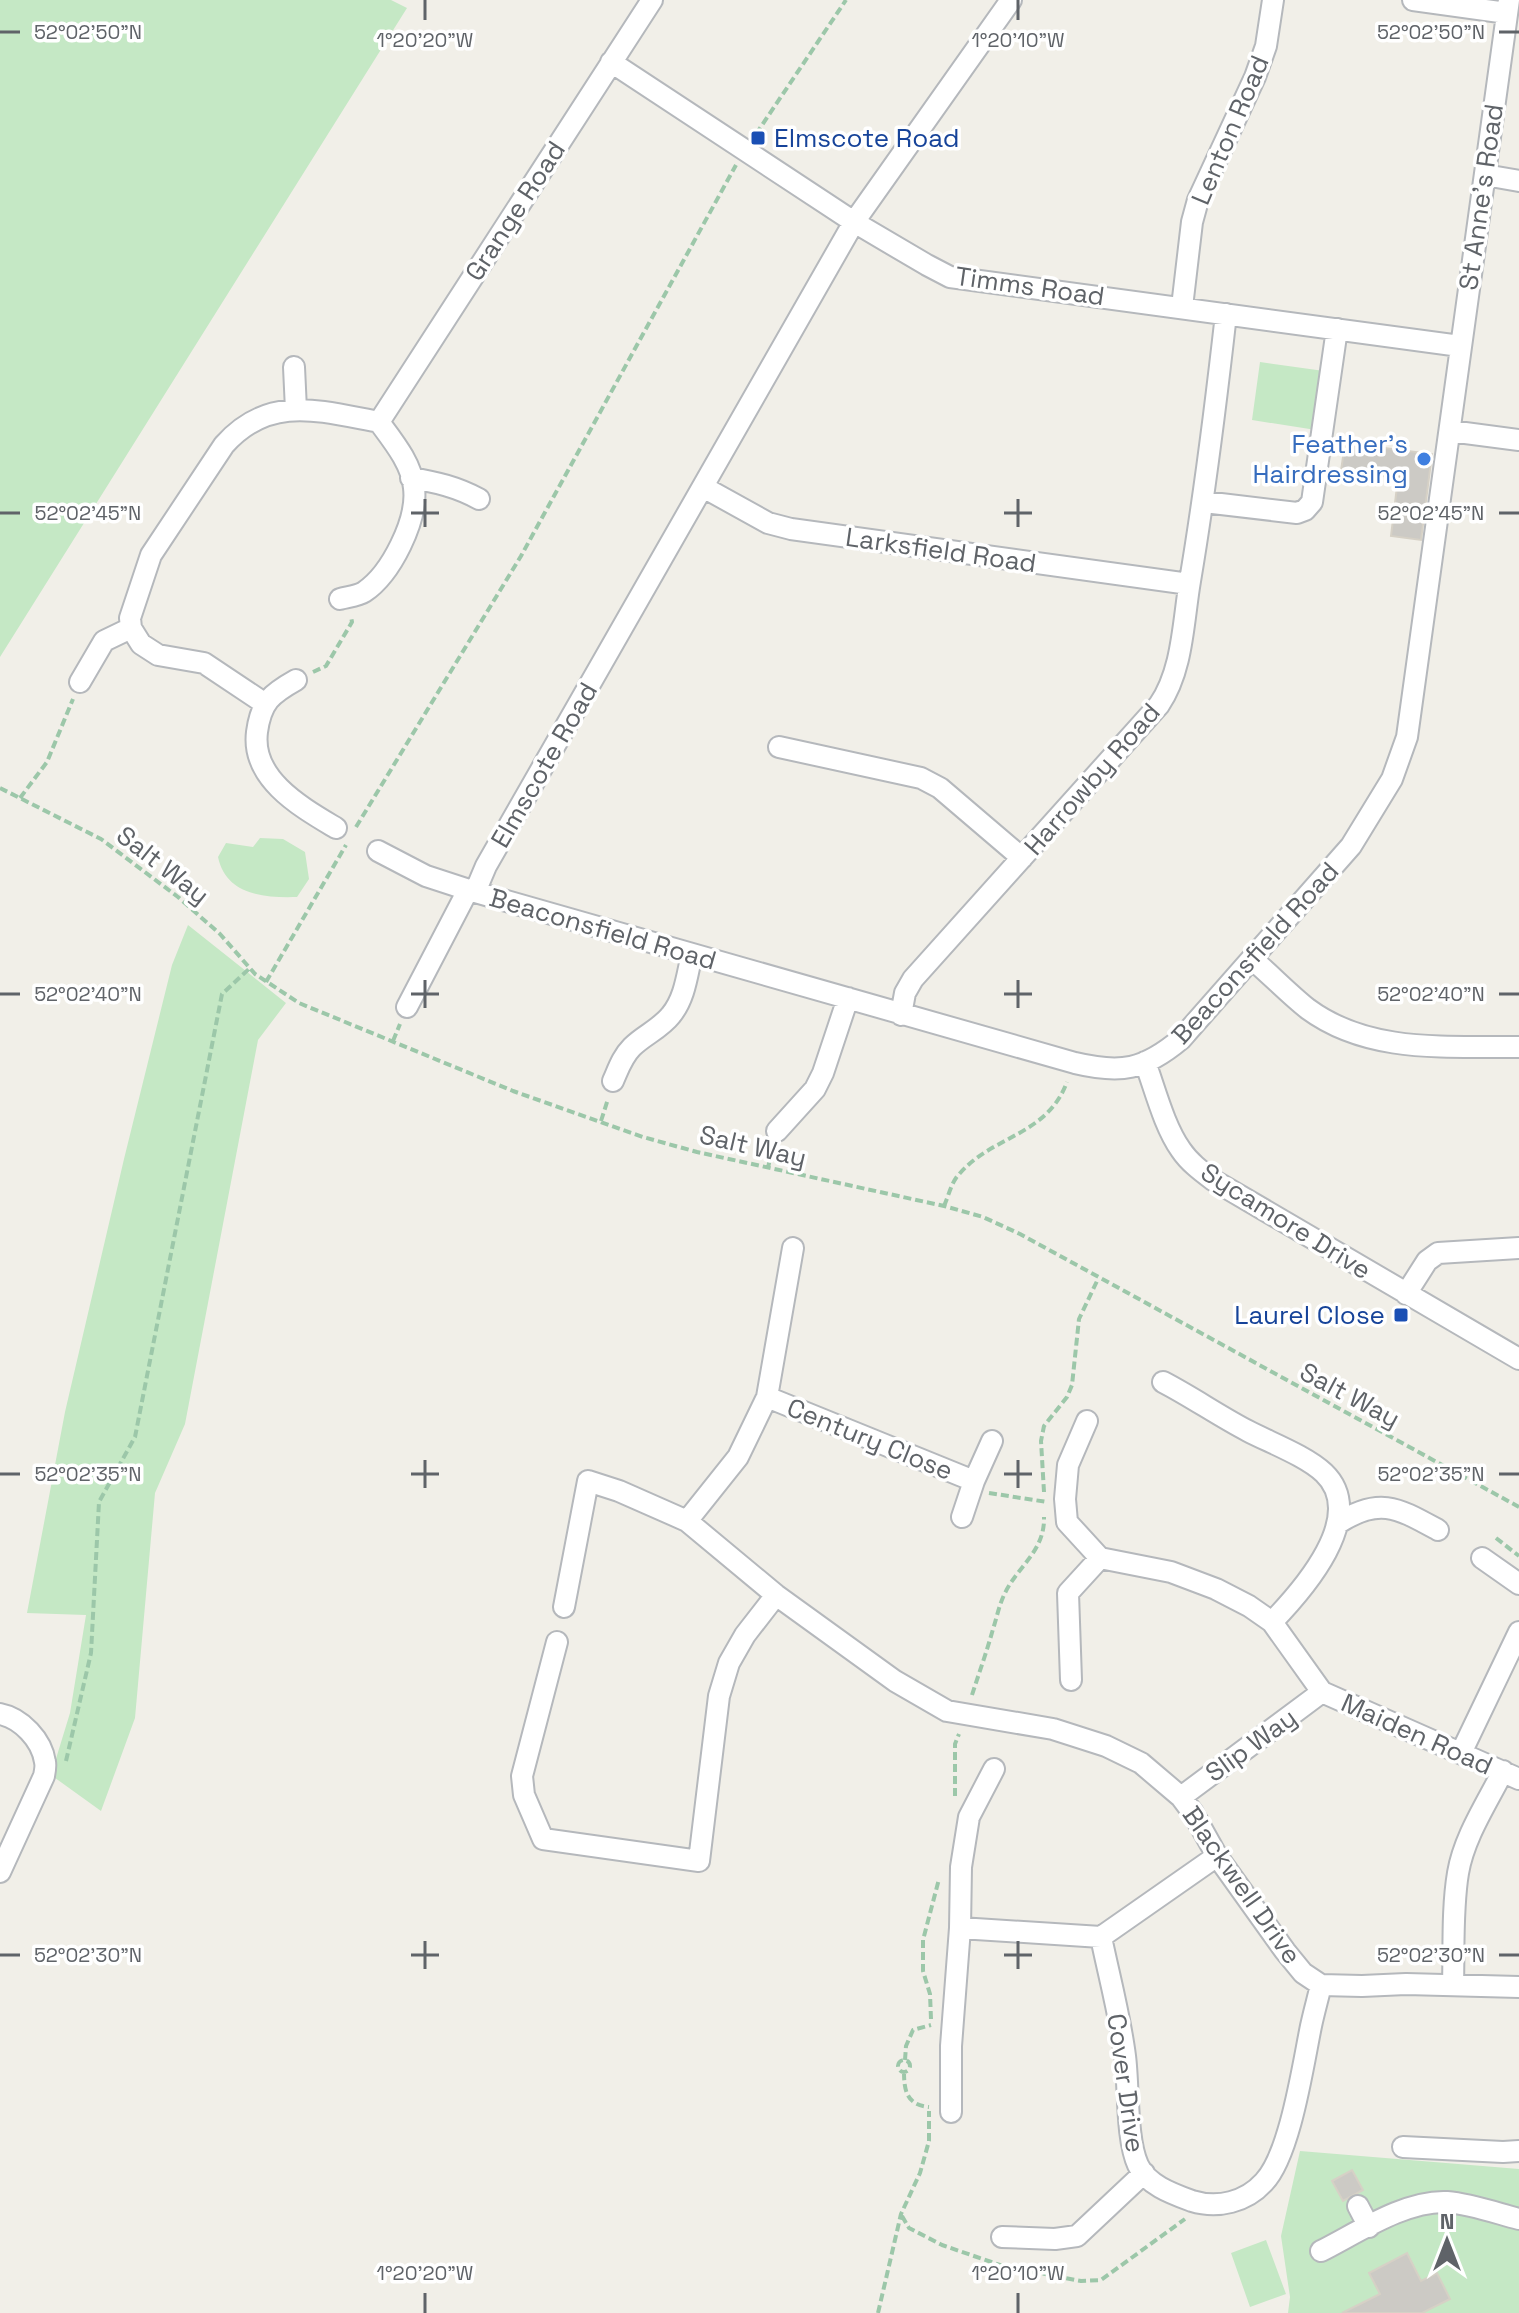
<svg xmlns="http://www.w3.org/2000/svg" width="1519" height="2313" font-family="'Space Grotesk',sans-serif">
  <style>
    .green { fill: #c5e8c5 }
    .building { fill: #cccac5; stroke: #d6d1c6; stroke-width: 2 }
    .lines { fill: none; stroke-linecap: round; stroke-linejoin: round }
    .minor-casing { stroke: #b5b8bc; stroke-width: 24 }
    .path { stroke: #9cc7a9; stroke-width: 4; stroke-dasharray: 8 4; stroke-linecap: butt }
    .minor { stroke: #fff; stroke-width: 20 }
    .ticks { fill: none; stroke: #5f6368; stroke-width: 3 }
    .transit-dot { fill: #1a4fb4; stroke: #fff; stroke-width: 3 }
    .shop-dot { fill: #3f7fe0; stroke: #fff; stroke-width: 3 }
    .labels { text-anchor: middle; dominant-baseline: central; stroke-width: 7; stroke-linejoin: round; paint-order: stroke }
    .street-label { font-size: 26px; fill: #5f6368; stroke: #fff }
    .transit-label { font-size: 26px; fill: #164399; stroke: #fff; text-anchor: start }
    .shop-label { font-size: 26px; fill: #366cbe; stroke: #fff; text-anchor: end }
    .ticks-label { font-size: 20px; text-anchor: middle; fill: #5f6368; stroke: #fff; stroke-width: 7; stroke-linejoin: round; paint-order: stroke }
  </style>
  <rect width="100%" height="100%" fill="#f1efe8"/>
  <path class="green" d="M0,0H391L407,8L0,657Z
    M1260,362L1324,371L1316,430L1252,420Z
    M260,838L283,839L305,852L309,879L297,897C264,898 226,895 218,857L226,843L253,847Z
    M188,925L286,1003L258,1040L185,1424L155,1493L135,1718L101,1811L51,1775L70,1713L86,1615L27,1613L65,1412L124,1159L172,965Z
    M1300,2151L1519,2169V2313H1288L1290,2297L1281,2236Z
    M1266,2240L1286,2294L1250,2307L1231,2253Z"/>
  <path class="building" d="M1345,443L1432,454L1421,540L1391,536L1398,478L1341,471Z
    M1352,2170L1363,2190L1343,2201L1332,2181Z
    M1407,2253L1421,2281L1437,2273L1450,2299L1422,2313H1342L1380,2294L1369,2273Z"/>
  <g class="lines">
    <g class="minor-casing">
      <path id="minor" d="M1413,0L1507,13
        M611,62L854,222L927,265L950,277L1460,346
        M1485,175L1519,181
        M1182,307L1192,222L1198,200L1255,77L1266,46L1273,0
        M294,367L296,410
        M379,422L652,0
        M1450,431L1519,440
        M411,478C436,482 457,487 479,499
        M703,487L768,523L791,529L1189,584
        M1204,502L1297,513L1305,510L1312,502L1337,329
        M296,680C271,694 261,702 257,732C251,779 301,807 336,828
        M80,682L104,641L131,628
        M264,703L204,663L158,655L141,644L131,628L130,618L151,555L224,445C269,394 320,411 379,422C393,441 412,464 414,488C418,520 391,574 364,592C358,596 347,597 340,599
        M779,747L921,778L940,788L1022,858
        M378,851L426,876L475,892L1075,1063C1121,1074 1144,1070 1181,1039L1351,846L1392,779L1407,737L1509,0
        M475,892L486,866L854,222L1011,0
        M1252,959C1271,975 1289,994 1308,1009C1369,1054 1447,1046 1519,1047
        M407,1007L468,890
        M901,1015L905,993L913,979L1159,705C1183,670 1183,622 1190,581C1205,492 1216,403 1226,314
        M1145,1062C1155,1089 1164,1126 1181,1150C1189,1162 1201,1171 1213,1180L1519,1359
        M613,1081C618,1070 622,1057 632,1047C644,1035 660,1029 671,1015C685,998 687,975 692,954
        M777,1131L815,1089L823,1073L848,998
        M1406,1294L1427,1261L1438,1253L1519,1248
        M1163,1382C1192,1397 1219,1416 1248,1431C1271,1443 1306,1456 1324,1473C1369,1516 1302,1591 1272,1622
        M767,1397L974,1481
        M1087,1421L1068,1465L1065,1499L1067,1522L1100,1558L1171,1572L1216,1589L1249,1606L1272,1622L1322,1692L1519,1779
        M962,1517L974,1481L992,1441
        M687,1521L738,1457L767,1397L793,1248
        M1337,1524C1379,1496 1398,1508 1438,1530
        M1482,1558L1519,1584
        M564,1607L588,1481L619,1491L687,1521L776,1595L895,1681L947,1711L1053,1729L1106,1746L1141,1763L1181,1797L1193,1813L1217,1856L1285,1951L1303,1973L1321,1985L1362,1986L1406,1984L1519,1987
        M557,1642L522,1776L524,1795L543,1839L699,1861L719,1696L729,1663L745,1635L776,1595
        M1071,1680L1068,1593L1100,1558
        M0,1714C21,1718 42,1740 45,1762C46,1766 45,1771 44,1776L0,1872
        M1461,1753L1519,1632
        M994,1769L969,1817L961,1867L960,1928L1101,1937L1217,1856
        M1181,1797L1322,1692
        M1101,1937C1109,1976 1120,2016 1125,2056C1129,2086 1126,2139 1138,2165C1147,2185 1173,2194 1192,2201C1218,2209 1246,2202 1264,2182C1290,2155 1303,2065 1311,2026C1314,2012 1318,1998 1321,1985
        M1453,1985C1454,1948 1452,1909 1458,1873C1464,1837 1487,1803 1503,1771
        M951,2112V2046L960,1928
        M1403,2147L1503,2152L1519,2151
        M1358,2206L1369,2227
        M1002,2237L1055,2239L1077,2236L1144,2173
        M1321,2251C1357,2233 1405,2200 1447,2202C1471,2204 1496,2213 1519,2219"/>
    </g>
    <path class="path" d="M756,134L846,0
      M313,672L326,666L352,622L351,617
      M0,788L101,839L178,897L220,934L255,974L299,1003L513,1091L643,1137L697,1152L944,1206L983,1217L1020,1234L1519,1507
      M20,798L47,762L73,699
      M356,827L521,556L736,165
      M266,982L346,845
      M393,1041L400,1024
      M601,1121L608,1099
      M768,1168L772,1149
      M944,1206C948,1197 951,1185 956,1178C989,1135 1046,1138 1067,1082
      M1044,1492L1041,1441L1044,1426L1067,1397L1072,1385L1079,1319L1098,1279
      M989,1493L1047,1502
      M1496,1538L1519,1556
      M972,1695C979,1673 987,1651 993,1629C997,1617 999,1605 1005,1593C1018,1566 1045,1551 1044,1517
      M66,1761L91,1653L99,1502L135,1437L222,994L250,968
      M955,1796V1744L959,1734
      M931,2019L930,1994L923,1971V1940L939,1879
      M898 2066a6 6 0 1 1 12 0a6 6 0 1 1-12 0Z
      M905,2060L906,2046L913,2030L931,2025
      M904,2072C904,2091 907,2105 929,2107
      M902,2216L909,2228L942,2245L1003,2266L1081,2281L1101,2280L1185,2219
      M878,2313L901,2214L920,2173L929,2141V2111"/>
    <use href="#minor" class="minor"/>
  </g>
  <path class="ticks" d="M425,0V20M1018,0V20M0,32H20M1499,32H1519M425,499V527M1018,499V527M0,513H20M411,513H439M1004,513H1032M1499,513H1519M425,980V1008M1018,980V1008M0,994H20M411,994H439M1004,994H1032M1499,994H1519M425,1460V1488M1018,1460V1488M0,1474H20M411,1474H439M1004,1474H1032M1499,1474H1519M425,1941V1969M1018,1941V1969M0,1955H20M411,1955H439M1004,1955H1032M1499,1955H1519M425,2293V2313M1018,2293V2313"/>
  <g class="transit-dot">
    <rect x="750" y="130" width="16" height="16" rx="4"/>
    <rect x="1393" y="1307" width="16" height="16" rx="4"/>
  </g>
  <circle class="shop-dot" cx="1424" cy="459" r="8"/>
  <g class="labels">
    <g class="street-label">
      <text transform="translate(1230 130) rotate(-67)">Lenton Road</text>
      <text transform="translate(1481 197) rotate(-82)">St Anne's Road</text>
      <text transform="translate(515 211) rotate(-57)">Grange Road</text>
      <text transform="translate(1030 286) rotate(8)">Timms Road</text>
      <text transform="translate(941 550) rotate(8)">Larksfield Road</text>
      <text transform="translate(544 765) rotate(-60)">Elmscote Road</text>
      <text transform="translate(1092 779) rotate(-49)">Harrowby Road</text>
      <text transform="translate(163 865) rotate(38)">Salt Way</text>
      <text transform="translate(603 929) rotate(16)">Beaconsfield Road</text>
      <text transform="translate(1255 953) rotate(-48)">Beaconsfield Road</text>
      <text transform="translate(753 1146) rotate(13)">Salt Way</text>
      <text transform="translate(1286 1221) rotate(32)">Sycamore Drive</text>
      <text transform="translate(1350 1395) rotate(28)">Salt Way</text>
      <text transform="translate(870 1439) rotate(22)">Century Close</text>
      <text transform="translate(1417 1734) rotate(24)">Maiden Road</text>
      <text transform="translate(1251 1745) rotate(-36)">Slip Way</text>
      <text transform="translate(1242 1885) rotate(55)">Blackwell Drive</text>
      <text transform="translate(1126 2083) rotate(82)">Cover Drive</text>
    </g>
    <g class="transit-label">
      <text x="774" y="138">Elmscote Road</text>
      <text x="1385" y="1315" text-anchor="end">Laurel Close</text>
    </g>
    <g class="shop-label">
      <text x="1408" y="444">Feather's<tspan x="1408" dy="30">Hairdressing</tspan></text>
    </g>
  </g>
  <g class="ticks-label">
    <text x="88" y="39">52°02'50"N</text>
    <text x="1431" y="39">52°02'50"N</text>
    <text x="425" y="47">1°20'20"W</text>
    <text x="1018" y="47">1°20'10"W</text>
    <text x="88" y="520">52°02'45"N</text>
    <text x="1431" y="520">52°02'45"N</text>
    <text x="88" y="1001">52°02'40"N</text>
    <text x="1431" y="1001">52°02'40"N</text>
    <text x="88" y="1481">52°02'35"N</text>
    <text x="1431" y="1481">52°02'35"N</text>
    <text x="88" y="1962">52°02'30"N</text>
    <text x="1431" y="1962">52°02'30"N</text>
    <text x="425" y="2280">1°20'20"W</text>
    <text x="1018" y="2280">1°20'10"W</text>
  </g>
  <g transform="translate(1447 2241)" stroke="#ffffff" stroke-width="6" paint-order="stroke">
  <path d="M0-6L14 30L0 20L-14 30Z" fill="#5f6368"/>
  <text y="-12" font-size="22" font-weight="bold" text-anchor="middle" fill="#5f6368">N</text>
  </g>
</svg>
